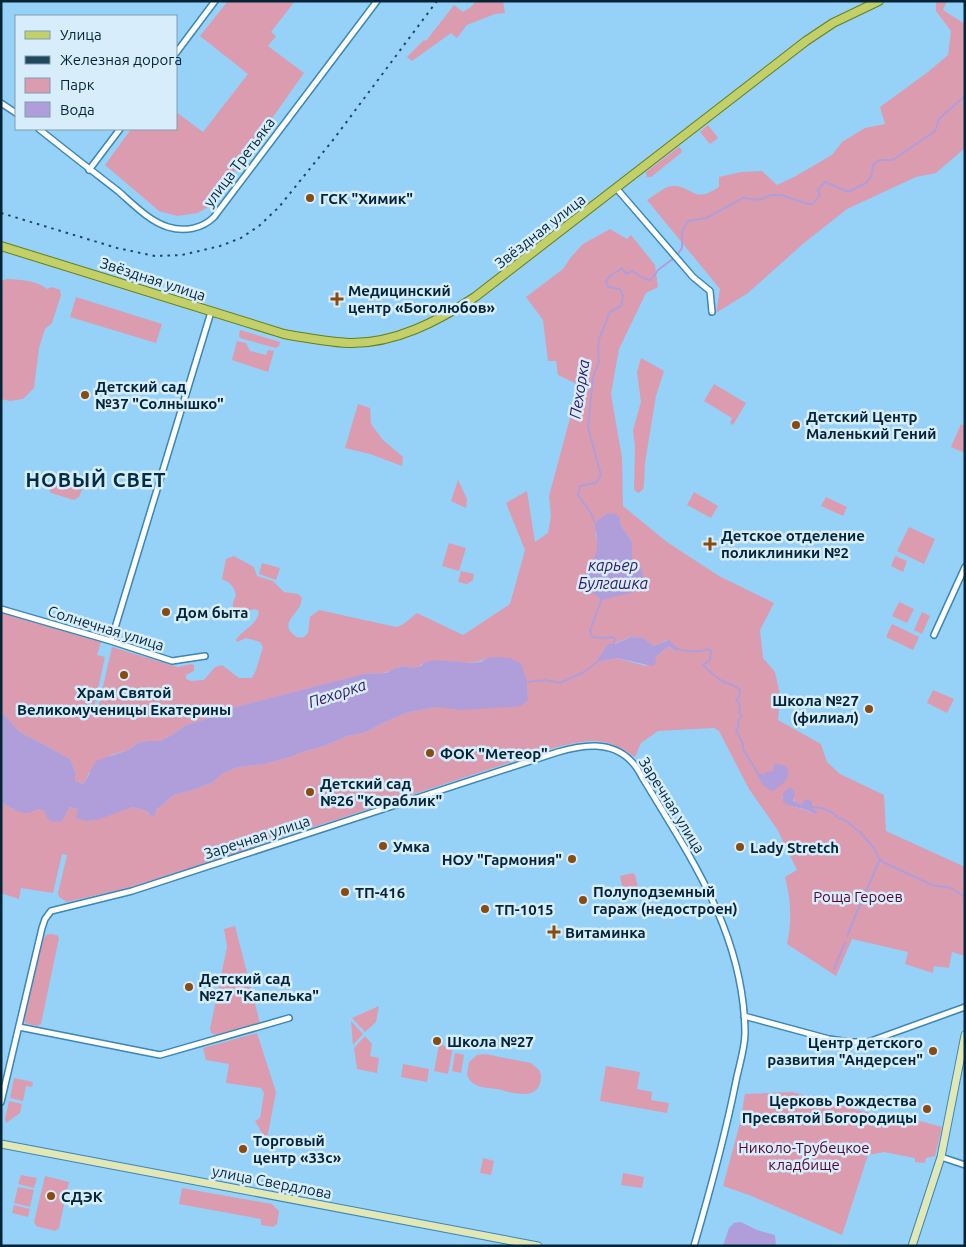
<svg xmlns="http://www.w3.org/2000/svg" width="966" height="1247" font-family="Ubuntu,sans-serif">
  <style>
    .green { fill: #db9cb0; fill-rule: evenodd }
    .water { fill: #b09eda }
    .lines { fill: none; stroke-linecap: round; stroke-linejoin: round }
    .stream { stroke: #b09eda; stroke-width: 2 }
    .minor-casing { stroke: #3a87b4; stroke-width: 8 }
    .secondary-casing { stroke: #3a87b4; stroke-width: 9 }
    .primary-casing { stroke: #667f18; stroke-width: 10 }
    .minor { stroke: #fff; stroke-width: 5 }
    .secondary { stroke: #e1e7b5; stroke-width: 7 }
    .primary { stroke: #c3d06a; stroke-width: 8 }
    .rail { stroke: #21485f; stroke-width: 2; stroke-dasharray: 2.5 5; stroke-linecap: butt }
    .poi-dot { fill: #894b0e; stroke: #d7edfc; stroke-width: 2 }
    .labels { text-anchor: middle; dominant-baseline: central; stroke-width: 5; stroke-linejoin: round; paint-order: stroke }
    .street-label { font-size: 15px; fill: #032537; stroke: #d7edfc }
    .poi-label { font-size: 15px; font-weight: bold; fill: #032537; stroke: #d7edfc; text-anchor: start }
    .park-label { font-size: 15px; fill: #59052f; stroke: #d7edfc }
    .water-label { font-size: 16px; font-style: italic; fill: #371960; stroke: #d7edfc }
    .district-label { font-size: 20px; font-weight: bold; letter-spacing: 1px; fill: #022e45; stroke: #d7edfc }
  </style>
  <rect width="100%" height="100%" fill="#96d1f8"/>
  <path class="green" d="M228,1H295L271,32L276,36L268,46L304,73L211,205L198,213L177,216L159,211L105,165L131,129H176V112L203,132L248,74L200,36Z
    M476,1H503L505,13L495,14L467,25L457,38L451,33L412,61L407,57L424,40L426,41L454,5L463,12L471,7Z
    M936,1H947L943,10L965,24V148L936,173L916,177L847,209L804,243L748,293L716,313L720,289L647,200C654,196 664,187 671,186C694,185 692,205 719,187V177L741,172L762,171L777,185L794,177L832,155L842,142L865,128L885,124L880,107L928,72L948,55L951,31L936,11Z
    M708,125L718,138L710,144L700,132Z
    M679,147L682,150L681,153L651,177H647L646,172Z
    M610,229L627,239L631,235L655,265L658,287L646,293L619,349L611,394L622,458L623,506L667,542L719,576L774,603L760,630L763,658L775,672L780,695L778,720L821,744L827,762L840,774L884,795L886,831L965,867V956L952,952L949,968L934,966L933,973L905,964L908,952L852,939L836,976L787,944C792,922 791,899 785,877L797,870L777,829L749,789L719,731L714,728L658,731L641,743L635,757C604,736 593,739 557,747L132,887L67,902L59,897L58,893L67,855L62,854L53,893L21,888L19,899L1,893V802L14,810L41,808L62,821L70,807L78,809H122L132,807L145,810L149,814L156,810L174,795L196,789L213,782L223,773L238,767L264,764L290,757L302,752L324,746L347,736L363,733L396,717L409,712L437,707L528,700L527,682L487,658C469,669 447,657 427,662C422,663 419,668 413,668C411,668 408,667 406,666C399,666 394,670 387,672C381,674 372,673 365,674L232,708L210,718L186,725L172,735L160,741H147L138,743L128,750L111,755L88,774L85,784L75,781V771L70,759L20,732L1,712V612L101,642L97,655L105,657L92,716L96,717L112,647L178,667L191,664L194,665V671L186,675V679L191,681L204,680L215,667L222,665L239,678H252L256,670L263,647L260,642L246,638L237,642L236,640C243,629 258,625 259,611L255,609L235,613C232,606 232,603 236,596C234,586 231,583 222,579L226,559L234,556L254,567L257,576L273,581L284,592L298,594L302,598C301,600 301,604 300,606C295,615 281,625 293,634C296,638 300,638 304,637L308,633L310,617L319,610L396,627C405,625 409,619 417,613L463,635L510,604L525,550L506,503L527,491L535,542L548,533L551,516L549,496L579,385L558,375L556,361H548L543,320L526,297L563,269L571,257L583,244ZM620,524L632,542V561L601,600L590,589L587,575L596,558L598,544L595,533ZM630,637L643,638L654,646L664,642L666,640L674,650L669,646L646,666L616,658L597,662L614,644ZM782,796L794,799L795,804L800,806L803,804L817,813L814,814C803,806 785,810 782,796Z
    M7,279C21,280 36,280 47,289L52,287L60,290L61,295L52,323L45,329L39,348L34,388L23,399L10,401L1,399V281Z
    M76,297L162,324L156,343L70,317Z
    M240,330L280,342L279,346L276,348L240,338L239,335Z
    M237,341L246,343L250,351L266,355L268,350L274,351L268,372L232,360Z
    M641,358L664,371L656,396L645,463L644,484L643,489L639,493L635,491L634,488L635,447L633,430L641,402L637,372Z
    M714,384L746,403L733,425L730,423L732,418L704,401Z
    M358,404L370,408L371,424L383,440L403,457L402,466L370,454L345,448Z
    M961,424L965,426V453L951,447Z
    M56,478L79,485L82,490L79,497L74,500L51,493L48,488C49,483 51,479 56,478Z
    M458,480L467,499L466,508L451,501Z
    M694,492L718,506L711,518L687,505Z
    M826,497L847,507L843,516L821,506Z
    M909,527L935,539L924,564L897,551Z
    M449,543L466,548L459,571L442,566Z
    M895,556L907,561L903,572L891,566Z
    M262,563L280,568L276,580L259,574Z
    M461,571L474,574L473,580L467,584L458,582Z
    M899,602L914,609L907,623L892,616Z
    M922,612L930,616L922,634L914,630Z
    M892,624L919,637L913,650L886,637Z
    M933,690L954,699L947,713L927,703Z
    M633,873L635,875L640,896L625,899L620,876Z
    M235,926L260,1023L216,1035L211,1033L210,1029L227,947L224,929Z
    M51,934L57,935L59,938L41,1024L37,1026L25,1023L24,1020L42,941L46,935Z
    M379,1006L376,1022L365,1032L352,1018Z
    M351,1021L363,1034L353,1045Z
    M257,1033L276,1092L267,1139L265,1138L255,1121L260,1118L264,1093L261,1088L226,1083L229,1064L206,1060L203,1048Z
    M365,1036L372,1044L370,1056L379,1058L377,1073L357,1069L354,1048Z
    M439,1045L453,1047L448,1074L434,1071Z
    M455,1053L464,1055L461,1073L452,1071Z
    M485,1054L531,1063L539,1070L541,1075C541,1103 514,1093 497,1089C490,1088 480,1088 474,1084C470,1081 468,1078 467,1074L469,1062L477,1055Z
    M403,1064L429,1069L427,1082L401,1077Z
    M606,1066L640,1072L637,1089L652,1092L651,1100L669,1103L667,1113L600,1101Z
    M14,1078L33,1082L32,1087L26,1086L23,1101L10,1098Z
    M792,1092L903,1122H907L909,1118L942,1127L935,1156L926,1158L925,1163L915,1162V1158L884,1152L868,1155L842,1235L749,1195L723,1186L740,1123L745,1094Z
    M9,1101L22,1104L20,1113L6,1123L5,1119Z
    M483,1158L494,1161L491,1175L480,1173Z
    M623,1173L644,1177L642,1188L621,1185Z
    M21,1175L37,1178L34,1188L18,1184Z
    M45,1176L69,1182L59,1228L55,1231L36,1226L34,1222Z
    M18,1187L34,1190L30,1207L14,1203Z
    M182,1188L272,1204L279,1211L277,1224L273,1227L261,1225V1219L179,1204Z
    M14,1205L30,1209L28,1217L12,1213Z"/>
  <path class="water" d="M614,513L620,517V524L632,542V560C644,567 643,571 643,584L631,593L601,600C598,596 592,593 590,589C583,574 596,561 597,547C598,539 595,531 595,523L606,514Z
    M631,637L643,638L654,646L669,640L679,650H674L669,646L656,657L655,665L652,666L617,658L596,662L608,644H615Z
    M495,657L510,658L521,663L527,682L528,700L521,706L512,707L461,710L437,707L409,712L396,717L363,733L347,736L324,746L302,752L290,757L264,764L238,767L223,773L213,782L196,789L174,795L156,810L155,815L152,816L145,810L132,807L100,819L86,821L76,818L78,809L70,807L62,821L53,822L47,818L45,811C36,805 34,814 25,813C17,812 9,807 1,802V712L20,732L70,759L75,771V781L84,784L96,761L128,750L138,743L147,741H160L172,735L186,725L210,718L232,708L364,674L386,673L396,668L405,666L413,668L421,666L425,662L436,660L471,663L481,662L487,658Z
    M774,764C800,763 786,787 771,791L763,785L756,773L765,775V772L773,771Z
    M789,788H792C797,794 794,795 793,801L802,805L803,801L807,799L812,802V808L818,813L814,814C804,806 792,809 783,802C782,794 783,792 789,788Z
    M741,1222L757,1230L775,1235L776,1246H723L729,1228L734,1223Z"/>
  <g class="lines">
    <path class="stream" d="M677,255L682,248V231L688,221L706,218L743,198L760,200L771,195H781L808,204H813L820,195L818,190L825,182L848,192L866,183L871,177L873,165L879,160H893L935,131L939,119L965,96
      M595,523L591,513L578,495L580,486L596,483L601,475L588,427L593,377L599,362L598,347L599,339L610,312L621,306L623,296L620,289L608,287L606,282L609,277L622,268L626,274L632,271L643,278L651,280L658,270L674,258
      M602,598L590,631L592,637L606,638L613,637L615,639L613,646
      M677,649C687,651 697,653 708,649L711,651L710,660L703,665C707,670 717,677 722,681C728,684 735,685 740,690L739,697L736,699L740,705L739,713L742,716L738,721L739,726L736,730L743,744V749L759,775
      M527,682L546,680L560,683L584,672L598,661
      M811,807C821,807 831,809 838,818L845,820L861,833L874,848L878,857L883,862L932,885L951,888L965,897
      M847,936L854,919L880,859
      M834,969L845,943"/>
    <g class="minor-casing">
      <path id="minor" d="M176,53L215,1
        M1,103L16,113
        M39,129C65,150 91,170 118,191C133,204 149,221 168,227C184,232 202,229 214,217L377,1
        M89,170L120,129
        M617,189L693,277L710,291L712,312
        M1,609L111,641L172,661L205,656
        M934,635L965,567
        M111,641L211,312
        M744,1016L829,1039L850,1042H868L965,1007
        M19,1027L160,1055L289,1018
        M1,1102L42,928L45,919L51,911L132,891L558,752C582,745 611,740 631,761C635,765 639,771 642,777C691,858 744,934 745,1033C745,1048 739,1066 736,1081C725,1137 710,1191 694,1246
        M941,1157L965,1165"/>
    </g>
    <g class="secondary-casing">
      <path id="secondary" d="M1,1144L538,1246
        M912,1246L941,1157L965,1035"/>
    </g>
    <g class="primary-casing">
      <path id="primary" d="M1,246L284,334C306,338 328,342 349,343C395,344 438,321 475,297L806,41L833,23L879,1"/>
    </g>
    <use href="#minor" class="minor"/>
    <use href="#secondary" class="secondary"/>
    <use href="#primary" class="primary"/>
    <path class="rail" d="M1,213L117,248L155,256L182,255L220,246L241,238L259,226L279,207L333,140L437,1"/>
  </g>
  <g class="poi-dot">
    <circle cx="310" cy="198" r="5"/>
    <path d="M334.5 291.5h5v5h5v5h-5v5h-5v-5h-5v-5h5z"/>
    <circle cx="85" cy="395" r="5"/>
    <circle cx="796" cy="425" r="5"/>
    <path d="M707.5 536.5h5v5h5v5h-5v5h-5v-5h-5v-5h5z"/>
    <circle cx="166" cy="612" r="5"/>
    <circle cx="124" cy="675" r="5"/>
    <circle cx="869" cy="709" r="5"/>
    <circle cx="430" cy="753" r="5"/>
    <circle cx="310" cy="792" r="5"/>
    <circle cx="383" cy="846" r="5"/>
    <circle cx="740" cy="847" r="5"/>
    <circle cx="572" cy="859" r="5"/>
    <circle cx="345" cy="892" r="5"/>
    <circle cx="583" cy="900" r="5"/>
    <circle cx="485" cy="909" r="5"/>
    <path d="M551.5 924.5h5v5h5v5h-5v5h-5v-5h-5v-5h5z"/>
    <circle cx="189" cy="987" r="5"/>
    <circle cx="437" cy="1041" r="5"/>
    <circle cx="933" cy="1051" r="5"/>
    <circle cx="927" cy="1109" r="5"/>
    <circle cx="243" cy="1149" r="5"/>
    <circle cx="51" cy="1196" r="5"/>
  </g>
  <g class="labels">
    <g class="street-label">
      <text transform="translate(239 162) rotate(-53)">улица Третьяка</text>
      <text transform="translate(540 231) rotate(-38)">Звёздная улица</text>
      <text transform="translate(153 279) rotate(18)">Звёздная улица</text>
      <text transform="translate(106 628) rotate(17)">Солнечная улица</text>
      <text transform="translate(672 805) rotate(58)">Заречная улица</text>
      <text transform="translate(257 837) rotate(-18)">Заречная улица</text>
      <text transform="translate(272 1182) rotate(11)">улица Свердлова</text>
    </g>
    <g class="poi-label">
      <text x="320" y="198">ГСК "Химик"</text>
      <text x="348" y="290">Медицинский<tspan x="348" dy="17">центр «Боголюбов»</tspan></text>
      <text x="95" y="386">Детский сад<tspan x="95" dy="17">№37 "Солнышко"</tspan></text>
      <text x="806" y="416">Детский Центр<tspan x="806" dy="17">Маленький Гений</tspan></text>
      <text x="721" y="535">Детское отделение<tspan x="721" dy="17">поликлиники №2</tspan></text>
      <text x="176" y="612">Дом быта</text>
      <text x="124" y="692" text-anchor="middle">Храм Святой<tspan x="124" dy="17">Великомученицы Екатерины</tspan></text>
      <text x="859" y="700" text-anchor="end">Школа №27<tspan x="859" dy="17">(филиал)</tspan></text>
      <text x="440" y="753">ФОК "Метеор"</text>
      <text x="320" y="783">Детский сад<tspan x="320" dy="17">№26 "Кораблик"</tspan></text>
      <text x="393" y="846">Умка</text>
      <text x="750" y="847">Lady Stretch</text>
      <text x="562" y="859" text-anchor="end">НОУ "Гармония"</text>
      <text x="593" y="891">Полуподземный<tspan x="593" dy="17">гараж (недостроен)</tspan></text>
      <text x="355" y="892">ТП-416</text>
      <text x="495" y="909">ТП-1015</text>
      <text x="565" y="932">Витаминка</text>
      <text x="199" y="978">Детский сад<tspan x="199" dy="17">№27 "Капелька"</tspan></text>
      <text x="447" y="1041">Школа №27</text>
      <text x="923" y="1042" text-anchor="end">Центр детского<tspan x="923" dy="17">развития "Андерсен"</tspan></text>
      <text x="917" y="1100" text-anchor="end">Церковь Рождества<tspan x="917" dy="17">Пресвятой Богородицы</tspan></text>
      <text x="253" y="1140">Торговый<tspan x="253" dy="17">центр «33с»</tspan></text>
      <text x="61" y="1196">СДЭК</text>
    </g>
    <g class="park-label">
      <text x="858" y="896">Роща Героев</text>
      <text x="804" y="1147">Николо-Трубецкое<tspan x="804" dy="17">кладбище</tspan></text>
    </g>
    <g class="water-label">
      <text transform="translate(579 389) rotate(-81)">Пехорка</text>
      <text x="613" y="565">карьер<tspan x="613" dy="18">Булгашка</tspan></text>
      <text transform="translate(337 693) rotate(-18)">Пехорка</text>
    </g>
    <g class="district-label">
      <text x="96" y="479">НОВЫЙ СВЕТ</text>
    </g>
  </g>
  <rect width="966" height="1247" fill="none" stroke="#032537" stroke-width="5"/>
  <rect x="15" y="15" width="162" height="115" fill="#d7edfc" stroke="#829dad"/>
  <rect x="25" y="31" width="25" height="8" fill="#c3d06a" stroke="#829dad"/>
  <text x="60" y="40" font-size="15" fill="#032537">Улица</text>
  <rect x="25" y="56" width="25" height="8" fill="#21485f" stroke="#829dad"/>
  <text x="60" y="65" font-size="15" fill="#032537">Железная дорога</text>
  <rect x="25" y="78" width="25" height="15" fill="#db9cb0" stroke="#829dad"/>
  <text x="60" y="90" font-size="15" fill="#032537">Парк</text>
  <rect x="25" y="102" width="25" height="15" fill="#b09eda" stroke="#829dad"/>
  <text x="60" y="115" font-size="15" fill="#032537">Вода</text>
</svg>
